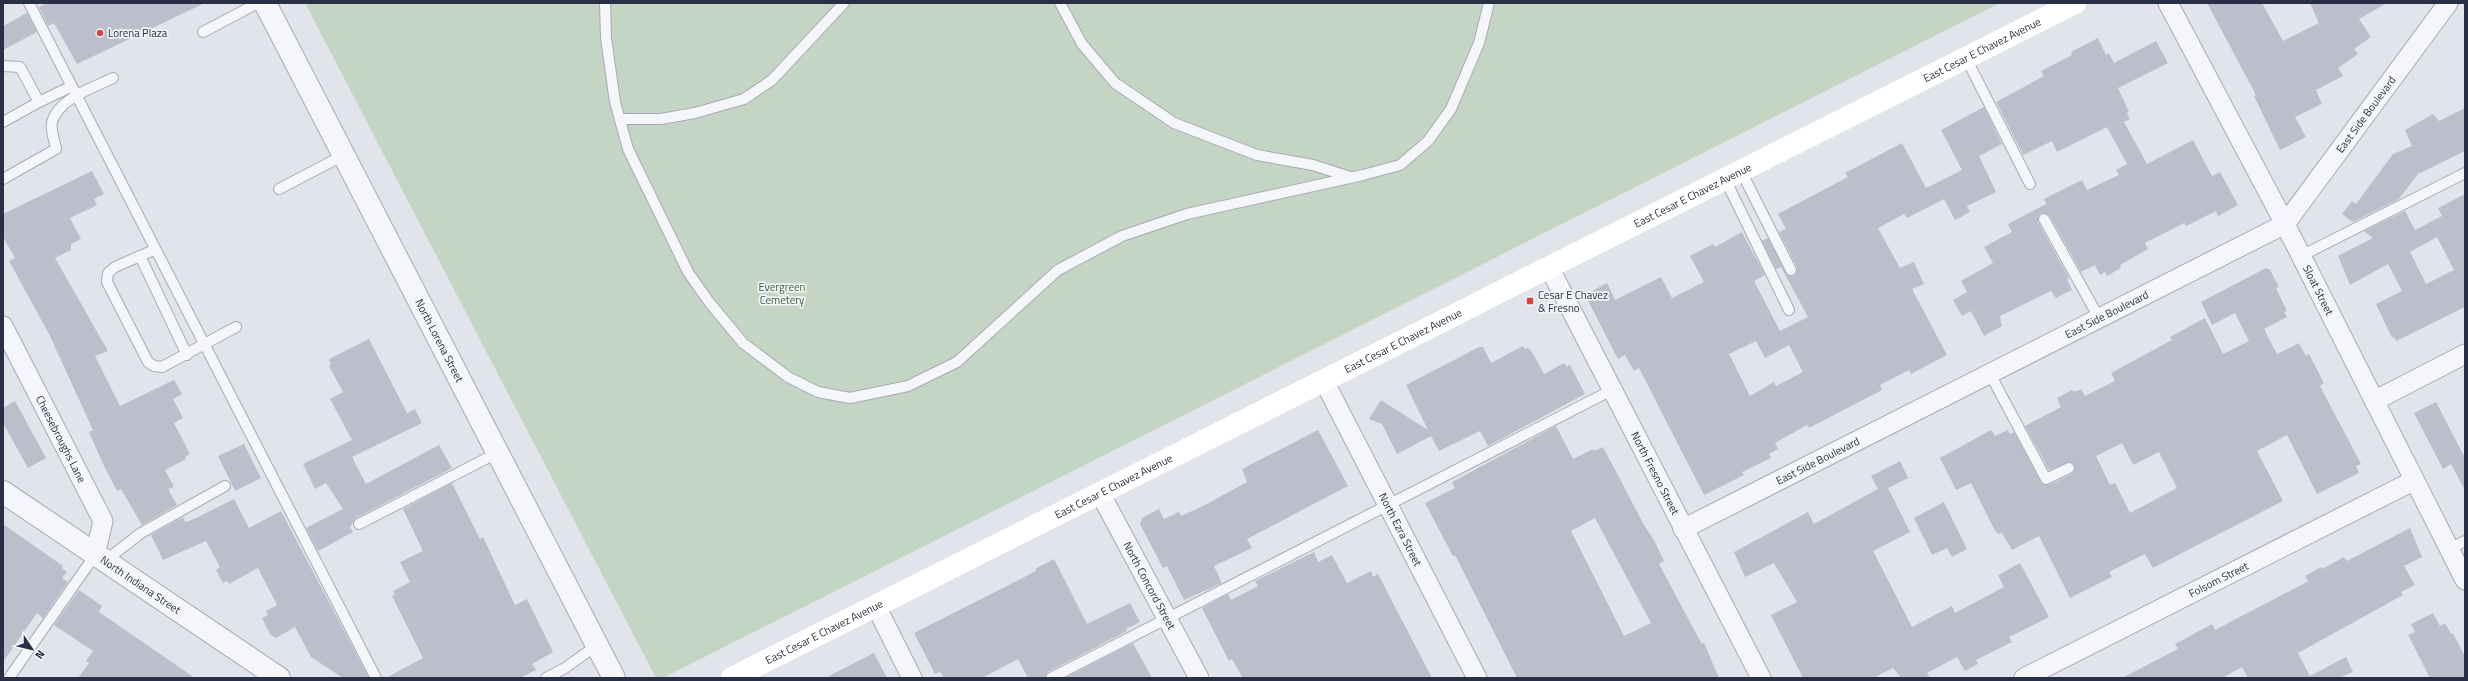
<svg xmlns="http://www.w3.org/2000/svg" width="2468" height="681" font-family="'Titillium Web',sans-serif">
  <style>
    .green { fill: #c5d5c3 }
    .building { fill: #bcbfcb; fill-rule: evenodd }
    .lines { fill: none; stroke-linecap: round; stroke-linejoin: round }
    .service-casing { stroke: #a7aab6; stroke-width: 12 }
    .minor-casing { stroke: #a7aab6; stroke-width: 21 }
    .tertiary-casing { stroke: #a7aab6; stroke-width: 24 }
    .service { stroke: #f5f6f9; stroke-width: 10 }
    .minor { stroke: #f5f6f9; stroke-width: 19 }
    .tertiary { stroke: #f5f6f9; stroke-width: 22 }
    .secondary { stroke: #fff; stroke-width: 22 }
    .poi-dot { fill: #d44644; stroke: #f2f4f8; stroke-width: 1.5 }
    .labels { text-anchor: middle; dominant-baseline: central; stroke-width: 3.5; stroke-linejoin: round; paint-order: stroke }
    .poi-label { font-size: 11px; fill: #292f44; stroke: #f2f4f8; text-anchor: start }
    .street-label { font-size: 11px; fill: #292f44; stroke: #f2f4f8 }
    .park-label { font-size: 11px; fill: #376036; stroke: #f2f4f8 }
  </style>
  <rect width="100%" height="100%" fill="#e2e4eb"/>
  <path class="green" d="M305,3H2000L663,678H656Z"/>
  <path class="building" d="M47,3H205L77,64L54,23L48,26L39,7Z
    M2207,3H2262L2283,41L2319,23L2310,3H2387L2359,19L2371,37L2354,49L2358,54L2338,68L2343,76L2316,90L2322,104L2295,117L2306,137L2280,150L2254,96L2256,95Z
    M27,13L37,32L3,50V26Z
    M2098,38L2106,55L2109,53L2114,63L2156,41L2168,63L2118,88L2129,112L2127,113L2130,119L2124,122L2147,164L2193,140L2212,176L2220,172L2238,205L2218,216L2216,211L2186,226L2184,223L2145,243L2148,249L2120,265L2121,268L2107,276L2105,272L2100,275L2095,265L2081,272L2050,216L2041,213L2038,216V222L2069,278L2067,279L2072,290L2056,298L2051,291L2000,316L2002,326L1984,336L1971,311L1962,316L1953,300L1967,292L1961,281L1993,263L1984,247L2012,232L2008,224L2046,204L2044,199L2082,180L2087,190L2119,175L2116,170L2127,164L2107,127L2057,152L2052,141L2023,155L1996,102L2044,76L2041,71L2072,55L2071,52Z
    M1984,107L2002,144L1979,156L1996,192L1967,206L1970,212L1955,220L1944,199L1907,218L1904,214L1878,228L1900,268L1914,262L1924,284L1912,289L1947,355L1911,374L1909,370L1880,385L1882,390L1809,428L1807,425L1775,443L1778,449L1769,454L1771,458L1742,472L1744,475L1704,495L1639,368L1634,371L1625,355L1618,359L1585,295L1607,283L1615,300L1661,277L1672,298L1704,282L1690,256L1713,244L1715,247L1742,232L1765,275L1754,281L1780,331L1808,317L1781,267L1776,269L1762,241L1768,238L1787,275L1791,276L1796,274L1797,267L1779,232L1786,229L1778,214L1848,177L1845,173L1902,143L1926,188L1962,170L1941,130ZM1756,341L1765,358L1789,345L1803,372L1776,386L1774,382L1750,396L1729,354Z
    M2465,108V151L2418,174L2399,199L2353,222L2342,214L2352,201L2356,204L2393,154L2412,146L2405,130L2433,114L2439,121Z
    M92,171L104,194L94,199L97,205L70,218L81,239L71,244V250L55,258L108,351L95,356L120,406L174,380L182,394L173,399L183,418L174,423L190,454L185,457L186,459L165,470L174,487L168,489L177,505L142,525L121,489L117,491L103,464L89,432L93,430L49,334L9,261L15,258L3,237V214Z
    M2465,194V307L2396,341L2394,337L2392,338L2376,304L2402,291L2388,264L2350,285L2338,256L2373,238L2364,231L2405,211L2415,230L2442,216L2438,208ZM2437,237L2454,270L2426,284L2410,252Z
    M2266,268L2270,270L2279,287L2276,288L2287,311L2284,312L2287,317L2264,329L2277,354L2299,343L2306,356L2309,354L2324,383L2320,386L2361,464L2356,466L2359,473L2317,494L2287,435L2257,451L2283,501L2153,568L2145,554L2109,572L2112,577L2070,598L2039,536L2012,550L2002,533L1998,534L1994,529L1971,483L1956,490L1940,458L1991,430L1995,436L2008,430L2010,434L2014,432L2042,484L2049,485L2072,474L2075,468L2070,462L2049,470L2025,426L2061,407L2057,398L2072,390L2074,392L2081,389L2085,396L2115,381L2111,373L2172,340L2170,337L2205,318L2223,354L2249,341L2235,313L2212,325L2201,302ZM2122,443L2133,465L2159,452L2177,488L2130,513L2115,483L2110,485L2096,456Z
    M369,339L407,413L415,409L422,423L352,457L366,484L439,445L452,468L356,518L350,527L353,532L318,551L306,528L343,509L326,483L315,489L303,464L352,440L330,399L343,392L329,366L331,364L329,359Z
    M1523,346L1525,349L1528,348L1532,352L1544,374L1564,363L1567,367L1570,365L1585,394L1488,446L1480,431L1439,451L1431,436L1397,454L1382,424L1369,419L1381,400L1428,430L1406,385L1479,347H1483L1491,363Z
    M15,401L46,458L28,468L3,423V408Z
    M2436,402L2465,458V490L2451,464L2443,469L2414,413Z
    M1556,426L1573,459L1593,449L1594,451L1603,447L1644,525L1654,540L1664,561L1659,564L1691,624L1702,644L1704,643L1719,678H1517L1455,555L1453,556L1425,503L1455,488L1452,482ZM1595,518L1651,623L1624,636L1571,531Z
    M1318,430L1348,486L1247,539L1252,548L1214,566L1222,583L1184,600L1167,566L1163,568L1140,524L1142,518L1159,509L1164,519L1179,512L1181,516L1203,506L1247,482L1242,469Z
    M244,444L261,478L235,491L218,456Z
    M1900,461L1908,478L1888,488L1910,532L1873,551L1912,627L1952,606L1955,613L2004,587L1998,575L2020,563L2049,617L2009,637L2012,642L1976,660L1978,664L1965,671L1957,657L1927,673L1930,678H1901L1893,668L1873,678H1803L1771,615L1797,602L1774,563L1745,577L1734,552L1808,512L1814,524L1878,489L1871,476Z
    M452,483L480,539L483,537L515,605L527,599L553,652L532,664L536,670L520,678H386L423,658L392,596L395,595L393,591L410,582L400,562L423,551L403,509Z
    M234,499L249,528L281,511L369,678H343L311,657L295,627L276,638L270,634L262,618L268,615L266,611L277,605L258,568L229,584L227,581L223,583L216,570L220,567L206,541L163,560L151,535L183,517L185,522L194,519Z
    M1944,502L1967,549L1952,557L1947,548L1932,555L1914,518Z
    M3,524L63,566L62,568L67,572L62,578L68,582L43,618L37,613L3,662Z
    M2410,528L2422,557L2404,566L2415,585L2401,592L2403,595L2298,653L2310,676L2346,657L2353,672L2339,678H2248L2242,667L2222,678H2122L2178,649L2175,644L2212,624L2215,630L2303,584L2308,581L2305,576L2321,567L2322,569L2344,557L2347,561Z
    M1314,552L1318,562L1332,555L1347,583L1371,571L1373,577L1378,574L1432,678H1243L1232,659L1229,661L1202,608L1228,594L1231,600L1258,586L1255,581Z
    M1054,559L1087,624L1130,603L1140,622L1126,629L1127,631L1048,672L1045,678H1028L1018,659L982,678H944L940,672L935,674L914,633L1036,571L1035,569Z
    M79,590L102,606L99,612L195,678H78L89,663L86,661L93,651L54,625Z
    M2433,613L2440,626L2445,623L2451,634L2453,633L2465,657V678H2430L2408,635L2415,632L2411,624Z
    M1133,643L1152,678H1065Z
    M874,653L887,678H825Z"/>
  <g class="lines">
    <g class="service-casing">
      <path id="service" d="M29,3L376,678
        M605,3L606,38L615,102L628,149L688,272L709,302L743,343L788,377L818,392L850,398L908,386L957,362L1058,270L1122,236L1187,214L1363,175L1400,165L1428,141L1451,109L1479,43L1489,3
        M1060,3L1082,44L1115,83L1174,123L1257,155L1313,165L1350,177
        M203,32L258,3
        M1966,58L2030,184
        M3,66L20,67L39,102L70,87
        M620,119H661L695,113L744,99L772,80L844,3
        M3,122L39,102
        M1741,171L1791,270
        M3,179L56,149C55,142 50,129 52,122C59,98 93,88 113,78
        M1725,179L1789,310
        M279,189L344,155
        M2044,219L2099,318
        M154,250L115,267L108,273L107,282L148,362L154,366L162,367L236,327
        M140,256L187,355
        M2301,256L2465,173
        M1990,374L2046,479L2069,468
        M359,524L497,453
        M2449,549L2465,541
        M105,561L141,533L225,486
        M9,678L95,555
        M546,678L565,668L597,645
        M1051,678L1612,390"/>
    </g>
    <g class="minor-casing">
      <g id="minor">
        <path id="s1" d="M2168,3L2285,224L2465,580"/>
        <path id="s2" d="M1549,267L1761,678"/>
        <path id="s3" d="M3,326L103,521L95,555"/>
        <path id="s4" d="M1324,381L1477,678"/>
        <path d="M2374,401L2465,354"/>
        <path id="s5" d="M1100,493L1199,678"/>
        <path id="s6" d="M1683,529L2285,224L2448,3"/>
        <path d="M876,606L912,678"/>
        <path id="s7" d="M2024,678L2413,481"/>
      </g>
    </g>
    <g class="tertiary-casing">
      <g id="tertiary">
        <path id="s8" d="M265,3L614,678"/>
        <path id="s9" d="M3,492L279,678"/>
      </g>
    </g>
    <use href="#service" class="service"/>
    <use href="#minor" class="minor"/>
    <use href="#tertiary" class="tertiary"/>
    <path class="secondary" id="s10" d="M732,678L2075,3"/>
  </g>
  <g class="poi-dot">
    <circle cx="100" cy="33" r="4"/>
    <rect x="1526" y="297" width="8" height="8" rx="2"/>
  </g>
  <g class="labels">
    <g class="poi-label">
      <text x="108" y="33">Lorena Plaza</text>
      <text x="1538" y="295">Cesar E Chavez<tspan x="1538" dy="13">&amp; Fresno</tspan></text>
    </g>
    <g class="street-label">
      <text stroke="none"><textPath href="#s10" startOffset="1399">East Cesar E Chavez Avenue</textPath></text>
      <text stroke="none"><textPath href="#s6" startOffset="811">East Side Boulevard</textPath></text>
      <text stroke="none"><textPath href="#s10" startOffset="1075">East Cesar E Chavez Avenue</textPath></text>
      <text stroke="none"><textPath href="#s1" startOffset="324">Sloat Street</textPath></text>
      <text stroke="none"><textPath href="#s6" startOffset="475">East Side Boulevard</textPath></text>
      <text stroke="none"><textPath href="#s8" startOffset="380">North Lorena Street</textPath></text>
      <text stroke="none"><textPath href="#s10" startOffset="751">East Cesar E Chavez Avenue</textPath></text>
      <text stroke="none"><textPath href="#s3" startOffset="127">Cheesebroughs Lane</textPath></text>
      <text stroke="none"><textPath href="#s6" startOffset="151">East Side Boulevard</textPath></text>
      <text stroke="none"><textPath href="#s2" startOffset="232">North Fresno Street</textPath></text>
      <text stroke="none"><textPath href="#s10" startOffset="427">East Cesar E Chavez Avenue</textPath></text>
      <text stroke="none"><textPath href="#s4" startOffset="167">North Ezra Street</textPath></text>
      <text stroke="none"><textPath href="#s7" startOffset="218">Folsom Street</textPath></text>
      <text stroke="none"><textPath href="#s9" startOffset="166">North Indiana Street</textPath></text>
      <text stroke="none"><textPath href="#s5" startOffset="105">North Concord Street</textPath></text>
      <text stroke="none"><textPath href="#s10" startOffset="103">East Cesar E Chavez Avenue</textPath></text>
    </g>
    <g class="park-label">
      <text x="782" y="287">Evergreen<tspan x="782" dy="13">Cemetery</tspan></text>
    </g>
  </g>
  <rect width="2468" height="681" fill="none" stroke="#292f44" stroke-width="8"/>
  <g transform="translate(32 649) rotate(125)" stroke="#f2f4f8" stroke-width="3" paint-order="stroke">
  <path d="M0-3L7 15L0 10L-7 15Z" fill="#292f44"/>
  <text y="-6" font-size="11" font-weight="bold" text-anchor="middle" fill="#292f44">N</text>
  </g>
</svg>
